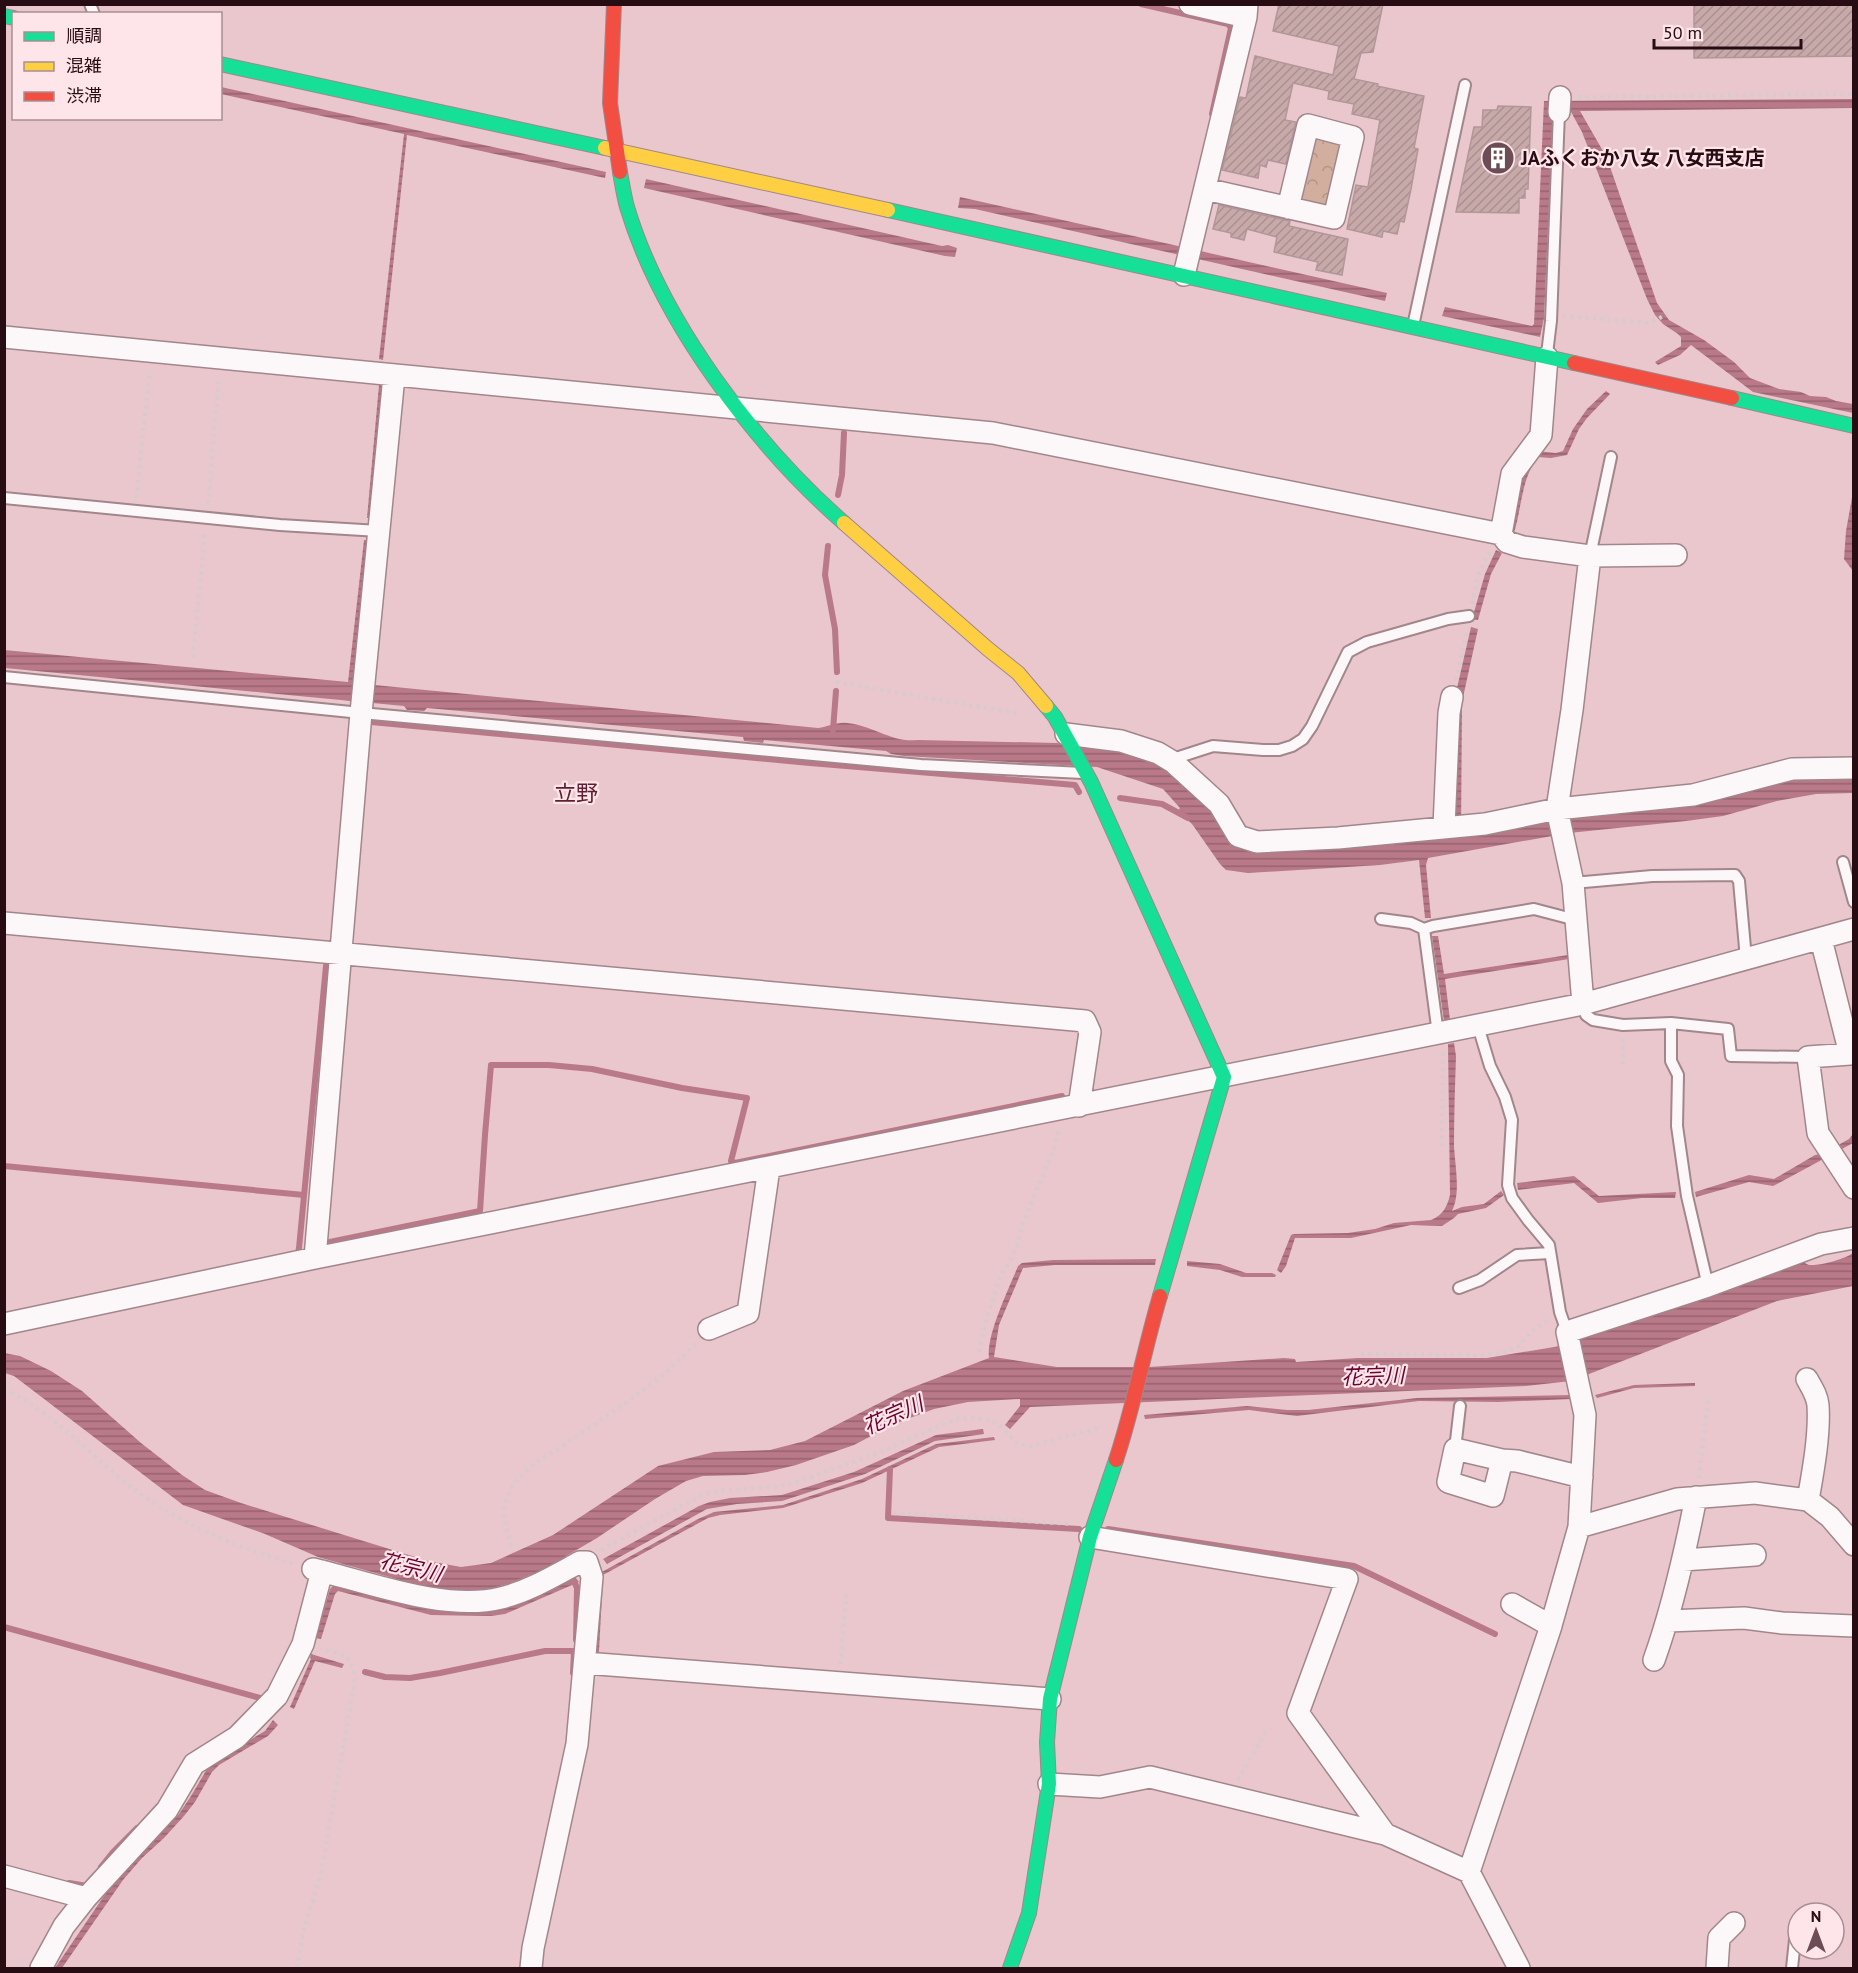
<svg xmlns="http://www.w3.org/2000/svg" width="1858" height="1973" font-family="'PT Sans','Noto Sans JP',sans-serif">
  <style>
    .park { fill: url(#park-crowns) }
    .water { fill: url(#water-rules) }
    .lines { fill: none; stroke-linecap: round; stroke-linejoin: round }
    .stream { stroke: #b97988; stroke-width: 6 }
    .building { fill: url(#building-hatch); stroke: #b39698; stroke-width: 1.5 }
    .lane-casing { stroke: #a2868c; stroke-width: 14 }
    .street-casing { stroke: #a2868c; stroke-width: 24 }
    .fast-casing { stroke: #a2868c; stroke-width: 16 }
    .slow-casing { stroke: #a2868c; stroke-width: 16 }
    .jam-casing { stroke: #a2868c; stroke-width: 16 }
    .path { stroke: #d6cbce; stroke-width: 4; stroke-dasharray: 3 4.5; stroke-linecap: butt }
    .lane { stroke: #fcf7f8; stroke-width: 10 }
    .street { stroke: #fcf7f8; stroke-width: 21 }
    .fast { stroke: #16e098; stroke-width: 14 }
    .slow { stroke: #ffcf43; stroke-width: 14 }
    .jam { stroke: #f24e42; stroke-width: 14 }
    .labels { text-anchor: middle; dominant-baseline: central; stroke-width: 4.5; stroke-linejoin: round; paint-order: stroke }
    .poi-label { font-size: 20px; font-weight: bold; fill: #280c14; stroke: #fee5ea; text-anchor: start }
    .water-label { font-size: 21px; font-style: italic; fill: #6a032e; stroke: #fee5ea }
    .quarter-label { font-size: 22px; fill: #602033; stroke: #fee5ea }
  </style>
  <defs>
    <pattern id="park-crowns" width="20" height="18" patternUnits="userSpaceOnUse" patternTransform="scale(1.5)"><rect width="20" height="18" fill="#d1ae9d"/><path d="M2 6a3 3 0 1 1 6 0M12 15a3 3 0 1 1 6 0" fill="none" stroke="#b39486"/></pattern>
    <pattern id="water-rules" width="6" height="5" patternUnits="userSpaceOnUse" patternTransform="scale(1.5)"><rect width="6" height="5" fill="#b97988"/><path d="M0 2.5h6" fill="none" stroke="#96626e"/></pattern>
    <pattern id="building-hatch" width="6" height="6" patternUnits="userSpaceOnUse" patternTransform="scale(1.5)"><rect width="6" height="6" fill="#c7a9aa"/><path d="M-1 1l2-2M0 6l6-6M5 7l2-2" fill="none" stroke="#ab9091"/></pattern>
  </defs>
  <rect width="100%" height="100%" fill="#e9c7cd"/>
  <path class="park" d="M1319,137L1342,144L1327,208C1315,205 1303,206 1300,192L1315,138Z"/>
  <path class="water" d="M221,87L606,172L605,178L407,135L383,360L379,359L404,134L221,94Z
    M1853,99V108L1580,111L1607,158L1657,303L1669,320L1704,340L1734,362L1750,378L1779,389L1801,392L1810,396L1826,397L1836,401L1853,404V413L1753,392L1691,345L1680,355L1658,365L1655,362L1681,346V337L1678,334L1663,324L1655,315L1647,299L1582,132L1570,110L1553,113L1544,318L1540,337L1442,316L1445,307L1532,326L1534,324L1544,101Z
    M646,179L942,246L948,245L957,248L955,257L945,256L644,188Z
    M960,197L1387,293L1385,301L975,209L958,208Z
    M379,385L383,386L371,518H367Z
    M1606,391L1610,394L1587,418L1579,429L1567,455L1551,458L1538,457C1521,479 1522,507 1514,533L1509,532L1520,478L1536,451L1556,453L1563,451L1573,429L1587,409Z
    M1853,492V571L1844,559L1846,531Z
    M364,540H368L354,683L818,728C828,727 836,722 847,723C871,725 893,743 917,740L1057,743L1133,752L1158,761L1212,805L1232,840L1452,833L1454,701L1471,627L1478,629L1462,702L1461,833L1793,776L1853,774V793L1816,794L1777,801L1723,816L1686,821L1569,833L1428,858L1426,865L1431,918H1425L1419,860L1380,865L1248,873L1226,870L1220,864L1192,824L1178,811L1180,808L1163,789L1097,767L904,756L891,754L886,751L764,740L763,743L744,741L743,737L427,708L424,711L407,710L404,706L5,668L4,650L348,682Z
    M1496,550L1502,553L1491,574L1478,620L1472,619L1485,574Z
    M1432,936H1438L1444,974L1568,955L1569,959L1445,979L1450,1020L1444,1021Z
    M1454,1043L1456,1056C1455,1086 1454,1116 1454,1146C1455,1166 1461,1193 1452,1211L1462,1207L1484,1204L1501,1191L1504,1195L1486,1208L1458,1214L1454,1218L1442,1226L1411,1225L1351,1238H1295L1286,1266L1281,1273L1277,1270L1291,1235L1294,1234L1348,1233L1375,1229L1394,1223L1431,1220C1443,1215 1447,1207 1450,1195L1448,1044Z
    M1853,1134V1143L1777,1184L1773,1186L1749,1182L1696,1197L1695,1192L1749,1175L1774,1179L1815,1155L1824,1153L1849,1139Z
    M1574,1176L1599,1196L1676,1192L1675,1198H1642L1598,1203L1574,1183L1518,1190L1517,1183Z
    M1853,1253V1286L1777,1301L1571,1381L1526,1386L1030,1407L1010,1429L1005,1425L1020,1406V1399L968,1402L934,1409L894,1424L854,1445L796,1465L767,1472L745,1475L703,1476L686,1481L655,1499L597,1538L542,1570L508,1584L480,1591L436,1590L318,1557L265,1534L183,1505L14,1376L5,1373L4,1353L20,1356L51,1371L82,1391L141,1443L182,1475L205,1490L241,1503L428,1561L461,1567L491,1563L553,1535L658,1466L714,1452L770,1450L805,1441L903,1391L989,1358C986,1335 1009,1289 1018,1266L1022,1263L1053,1260L1156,1259L1155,1265H1055L1023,1268L999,1325L994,1357L1057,1367H1149L1284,1358L1295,1359L1296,1362L1358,1358H1487L1560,1346L1800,1260C1802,1261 1808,1265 1809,1265C1820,1266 1845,1259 1853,1253Z
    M1187,1261L1220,1264L1246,1273H1272L1276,1275L1275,1277H1242L1220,1270L1187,1266Z
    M1695,1383V1386L1634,1388L1597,1398L1595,1395L1634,1385Z
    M1571,1395V1399L1498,1402L1419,1401L1297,1416L1249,1410L1145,1419L1144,1415L1247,1406L1287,1410H1308L1417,1398Z
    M983,1429L984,1434L935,1441L865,1474L782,1501L737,1504L707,1509L607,1564L603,1559L699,1506L710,1502L730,1498L782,1495L854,1472L936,1435Z
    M994,1437L995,1440L939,1447L862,1483L783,1508L720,1515L708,1518L603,1575L599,1652H595L600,1573L698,1519L714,1512L783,1505L862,1479L936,1444Z
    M575,1577L579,1582L505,1614L491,1616L431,1615L338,1591L335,1594L321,1639L316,1638L330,1589L333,1586L514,1604Z
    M311,1654L344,1664L342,1668L315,1661L294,1709L290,1707L311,1659L310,1658Z
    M273,1720L278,1725L268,1736L219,1765L212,1772L195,1802L184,1816L164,1838L142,1858L123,1880L62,1968H55L104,1896L123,1871L179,1814L191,1796L210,1764L265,1731Z"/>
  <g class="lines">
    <path class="stream" d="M1141,4L1228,24L1231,28L1212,114
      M838,495L842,475L844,433
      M828,546L825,575L835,629L837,672
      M371,722L810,763L1075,785L1079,792
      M833,730L836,691
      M1120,798L1162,804L1188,818
      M4,1166L304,1195
      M325,1239V1243L480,1211L485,1135L491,1065H549L592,1069L682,1088L747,1098L731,1161L735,1163L1062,1096
      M298,1253L299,1248L326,966
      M890,1469L888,1518L1079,1529
      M1108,1529L1354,1566L1495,1634
      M574,1581L577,1588L576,1640
      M4,1627L260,1698
      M365,1672L385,1677L410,1678L440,1673L545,1651H574L573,1673
      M101,1867L113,1852L137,1828
      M69,1883L87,1886L90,1882"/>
  </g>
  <path class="building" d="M1279,4H1383L1373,52L1361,53L1354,79L1378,84L1377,86L1424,96L1414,148L1418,149L1411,189L1404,222L1400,221L1397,234L1383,231L1382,237L1347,229L1356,185L1368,187L1380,120L1352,114L1354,104L1328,99L1329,91L1293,83L1285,120L1296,122L1286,164L1268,160L1266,167L1260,165L1258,178L1222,170L1240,97L1246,98L1255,56L1333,75L1339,46L1273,31Z
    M1694,4H1854V56L1694,58Z
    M1498,106L1531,107L1528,189H1525V198H1519V213L1456,212L1474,127H1482L1483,110H1497Z
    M1219,205L1290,221L1289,226L1348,239L1342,275L1316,270L1318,262L1274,252L1277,237L1247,229L1244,240L1231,237V233L1213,229Z"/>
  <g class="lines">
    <g class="lane-casing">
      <path id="lane" d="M90,4L94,14
        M1413,326L1465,85
        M1547,354L1551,321L1559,112
        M4,498L280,525L379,531
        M1590,556L1611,457
        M4,677L361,713L921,765L1083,773
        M1173,762L1179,757L1213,746L1263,750H1279L1292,746L1303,739L1312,726L1348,652L1367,642L1448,619L1469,616
        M1843,862L1854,902
        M1573,883L1652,876L1735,875L1739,881L1746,959
        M1381,919L1411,923L1424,929
        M1583,1004L1586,1015L1593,1020L1623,1025L1671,1023L1728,1029L1731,1056L1808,1057
        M1671,1023V1061L1678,1075L1677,1126L1687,1196L1708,1286
        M1478,1026L1490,1066L1505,1097L1512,1120L1508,1185L1512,1198L1528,1220L1549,1245L1560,1312L1567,1332
        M1438,1034L1424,929L1433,926L1534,909L1576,920
        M1459,1288L1480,1280L1517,1255L1550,1253
        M1455,1449L1460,1406
        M1792,1968L1796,1930"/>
    </g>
    <g class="street-casing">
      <path id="street" d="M1190,4L1246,17
        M1559,112L1560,97
        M1205,189L1334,218L1353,137L1308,125L1288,208
        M1184,275L1246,17L1247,4
        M4,337L993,433L1501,534L1507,542L1523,547L1590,556L1572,710L1557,809L1573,883L1583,1004
        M1501,534L1512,474L1541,435L1547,357
        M1590,556L1676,555
        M1066,734L1121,741L1158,753L1173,762L1219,804L1238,836L1257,842L1338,838L1485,824L1557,809L1693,795L1792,769L1854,768
        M1444,827L1449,713L1452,697
        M4,923L1085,1021L1090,1032L1079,1106
        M1821,939L1850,1054L1808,1057L1818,1133L1854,1188
        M315,1258L361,713L394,376
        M4,1324L315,1258L1583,1004L1854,929
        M709,1329L748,1313L769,1168
        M1807,1379C1812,1388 1817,1395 1818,1405C1820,1434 1813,1472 1808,1500
        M1502,1460L1493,1496L1448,1482L1455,1449L1502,1460L1517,1461L1582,1477
        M1579,1527L1677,1499L1755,1493L1808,1500L1830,1517L1854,1545
        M1090,1537L1347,1579L1298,1713L1385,1834
        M1683,1560L1755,1555
        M313,1569C368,1582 445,1612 501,1598C529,1591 554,1576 580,1562H587L592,1577L577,1744L533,1948L531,1968
        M1512,1604L1551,1626
        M1668,1621L1744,1618L1782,1623L1854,1626
        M1654,1660C1673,1607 1685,1553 1696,1497
        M585,1663L1050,1699
        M1049,1784L1100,1787L1150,1777L1385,1834L1469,1872L1519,1968
        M1469,1872L1550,1629L1579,1527L1585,1415L1567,1332L1708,1286L1821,1244L1854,1238
        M4,1876L86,1898
        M41,1968L64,1926L86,1898L167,1810L194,1764L237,1737L277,1696L303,1644L322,1571
        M1717,1968L1719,1938L1734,1923"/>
    </g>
    <g class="fast-casing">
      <path id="fast" d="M4,16L14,18
        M220,64L605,148
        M620,172C622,183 624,196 627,207C661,321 755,445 844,523
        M888,210L1574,363
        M1732,398L1854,426
        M1046,706L1055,717L1091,782L1224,1077L1160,1296
        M1010,1968L1029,1913L1049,1784L1047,1742L1050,1699L1090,1537L1116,1460"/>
    </g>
    <g class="slow-casing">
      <path id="slow" d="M605,148L888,210
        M844,523L988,649L1018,673L1046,706"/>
    </g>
    <g class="jam-casing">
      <path id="jam" d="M614,4L610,103L620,172
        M1574,363L1732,398
        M1116,1460C1134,1406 1144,1350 1160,1296"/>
    </g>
    <path class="path" d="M1578,97L1854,94
      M1563,316L1649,323L1668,314
      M136,498L150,371
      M208,504L219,377
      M1472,604L1478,575L1490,552
      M193,657L205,532
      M1456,680L1467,629
      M836,682L1021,714
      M1623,1039V1066
      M1442,1146L1443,1051
      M979,1352L985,1325L1000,1277L1011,1259L1017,1245L1023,1223L1056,1144L1058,1129
      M1361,1354L1482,1355L1501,1353L1517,1348L1534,1329L1549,1319
      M4,1389C54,1413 91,1456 134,1489C178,1523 242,1550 295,1564
      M1699,1478L1708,1400
      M893,1513L1072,1524
      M512,1546C505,1523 499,1513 511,1489C524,1465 546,1458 567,1443C612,1412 661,1382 697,1342
      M601,1550L702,1495L725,1490L776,1487L800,1481L878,1453L956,1419L973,1418L990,1420L1001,1427L1018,1444L1031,1446L1096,1429L1102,1430
      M840,1664L847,1590
      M1238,1780L1268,1728
      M297,1968L304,1929L321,1874L355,1679C351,1652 345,1656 321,1649"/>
    <use href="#lane" class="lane"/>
    <use href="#street" class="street"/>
    <use href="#fast" class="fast"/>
    <use href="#slow" class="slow"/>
    <use href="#jam" class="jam"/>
  </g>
  <defs>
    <g id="building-disc" transform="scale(1.725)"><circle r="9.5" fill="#6c4d55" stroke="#fee5ea"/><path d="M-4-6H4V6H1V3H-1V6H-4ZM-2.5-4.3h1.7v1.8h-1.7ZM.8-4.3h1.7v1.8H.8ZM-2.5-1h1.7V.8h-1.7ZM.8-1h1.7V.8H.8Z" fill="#fff"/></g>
  </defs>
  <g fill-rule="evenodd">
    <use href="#building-disc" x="1498" y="158"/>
  </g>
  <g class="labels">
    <g class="poi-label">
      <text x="1521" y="158">JAふくおか八女 八女西支店</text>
    </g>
    <g class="water-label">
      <text transform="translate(1373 1376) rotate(-2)">花宗川</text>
      <text transform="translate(893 1415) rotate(-24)">花宗川</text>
      <text transform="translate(411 1567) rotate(14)">花宗川</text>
    </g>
    <g class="quarter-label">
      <text x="576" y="793">立野</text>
    </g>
  </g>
  <rect width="1858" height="1973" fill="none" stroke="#280c14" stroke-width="12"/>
  <rect x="12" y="12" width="210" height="108" fill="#fee5ea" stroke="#a88e94" stroke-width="1.5"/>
  <rect x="24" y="32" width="30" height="9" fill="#16e098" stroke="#a88e94" stroke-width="1.5"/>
  <text x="66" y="42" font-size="18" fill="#280c14">順調</text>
  <rect x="24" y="62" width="30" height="9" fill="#ffcf43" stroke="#a88e94" stroke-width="1.5"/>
  <text x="66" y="72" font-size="18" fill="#280c14">混雑</text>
  <rect x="24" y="92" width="30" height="9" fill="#f24e42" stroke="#a88e94" stroke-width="1.5"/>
  <text x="66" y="102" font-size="18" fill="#280c14">渋滞</text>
  <g transform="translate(1816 1931)"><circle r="28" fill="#fee5ea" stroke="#a88e94" stroke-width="1.5"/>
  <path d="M0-4.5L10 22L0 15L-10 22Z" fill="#6c4d55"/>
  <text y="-9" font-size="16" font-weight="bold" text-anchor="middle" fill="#280c14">N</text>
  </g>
  <path d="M1654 39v9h147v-9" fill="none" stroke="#280c14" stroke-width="3"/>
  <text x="1663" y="39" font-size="18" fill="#280c14" stroke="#fee5ea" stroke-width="4.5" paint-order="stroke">50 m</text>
</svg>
